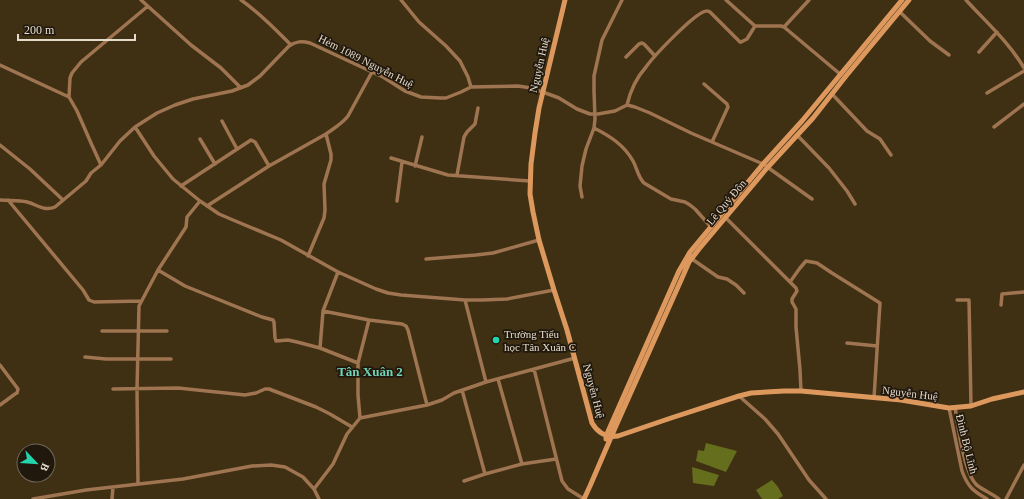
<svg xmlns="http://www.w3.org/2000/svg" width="1024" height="499" font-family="'Times New Roman',serif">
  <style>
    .water { fill: #646e1d }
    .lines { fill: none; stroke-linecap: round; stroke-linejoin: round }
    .street { stroke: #9f7450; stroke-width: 3.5 }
    .secondary { stroke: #dd985e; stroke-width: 5 }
    .poi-dot { fill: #22d5af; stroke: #20180d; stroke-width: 1.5 }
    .labels { text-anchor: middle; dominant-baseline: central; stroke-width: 3.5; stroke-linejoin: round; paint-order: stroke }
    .street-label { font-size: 11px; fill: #e5dbcb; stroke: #20180d }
    .poi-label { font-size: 11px; fill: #e5dbcb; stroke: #20180d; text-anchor: start }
    .quarter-label { font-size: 13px; font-weight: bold; fill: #73d3b8; stroke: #20180d }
  </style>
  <rect width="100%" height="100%" fill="#3f2f13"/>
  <path class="water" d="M706,443L737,451L726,472L696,461L698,450L704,451Z
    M692,467L719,475L714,486L693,483Z
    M772,480L778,487L783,496L778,499H762L756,490Z"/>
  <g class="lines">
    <path class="street" d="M141,0L191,45L221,68L241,88
      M241,0C260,13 275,29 291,45
      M401,0L419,22L446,46L460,61L468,77L471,87
      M726,0L755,26H781L784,27L840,74
      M966,0C986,22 1009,42 1024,68
      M900,12L930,41L949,55
      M784,27L809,0
      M979,52L997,32
      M626,57L639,44L642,43L644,44L655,56
      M0,65L69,97
      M704,84L727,104L728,107L712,142
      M987,93L1024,71
      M832,94L867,131L880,139L891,155
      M627,105C630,92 637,77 646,67C653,57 697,10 707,11C708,11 709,11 710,12L740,42H741L747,39L755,26
      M222,121L237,149
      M135,127L154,156L173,179L200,201L219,214L233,220L281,240L338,272L376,289L388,293L401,295L465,300
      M994,127L1024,104
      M594,128C610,136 624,145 633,161C637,168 638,177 644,183L671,199L685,202L690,205L695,209L711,227
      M797,135L829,168L847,191L855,204
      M200,139L215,164
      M0,145L30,169L63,200
      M391,158L448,175L530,181
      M101,165L91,143L77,111L69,97L70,78L72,73L81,62L148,6
      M415,166L422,137
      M457,175L464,137L467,132L475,124L478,108
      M181,186L251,140L255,142L269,166
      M582,197L580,186L582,166L586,149L594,128L595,119L594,91V76L602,40L622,0
      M0,200C9,201 18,200 27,202C36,204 44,212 55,207L86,181L91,173L101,165L120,141L135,127L157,113L175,105L193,99L232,91L248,85L260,76L289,46C296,41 302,41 310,43L383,77L405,91L421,97L440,98H446L461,92L471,87L518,86L531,88L551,95L559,98L577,109L590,114H598L615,111L627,105L635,107L650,113L691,133L763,164L812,199
      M8,200L83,290L89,300L94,302L141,301
      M397,201L402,162
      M207,206L269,166L326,134
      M726,218L796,288L797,291L792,299V302L796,309V327L800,370L801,391
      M308,256L324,218L325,210L324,184L331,160V154L326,134C334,128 342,124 348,116L372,72
      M426,259L476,255L493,253L539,240
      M692,259L718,277L727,279L736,285L744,293
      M158,270L185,286L262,317L273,320L274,322L275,338L276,341L288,340L297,342L320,348L358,363
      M790,282L800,268L806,261L817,263L832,273L880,303L874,398
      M957,300H969L971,406
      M1001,305L1002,294L1024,292
      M323,311L369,320L402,324L406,326L408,330L427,405
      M102,331H167
      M847,343L877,346
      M320,348L323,311L338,272
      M85,357L106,359H171
      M0,365L18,389L17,393L15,394L0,405
      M534,369L562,481L568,489L584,499
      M486,382L465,300H482L507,299L554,290
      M113,389L178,388L245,395L256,393L265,389H269L316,407L330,414L352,427
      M462,390L485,474L522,464L498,379
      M739,396L765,419L778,434L809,480L826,499
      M955,407C958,425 964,476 978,486C985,491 993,494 999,499
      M949,408L962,471C968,487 973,491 987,499
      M360,418L358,395V363L369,320
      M522,464L556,459
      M464,481L485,474
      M138,484L137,389L139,306L158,270L186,227L187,217L200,201
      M314,489L333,464L347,434L360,418L427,405L442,400L454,393L486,382L575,358
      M33,499L86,490L183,479L252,466L271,465L285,467L303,477L314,489L319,499
      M112,499L113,487
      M1006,499L1024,465"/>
    <path class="secondary" d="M565,0L539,108L535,133L531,164L530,194L533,212L539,240L554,290L567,330L592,423C598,433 606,438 618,436L671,418L739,396L751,393L784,391H801L901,400L949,408L971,406L992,399L1024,392
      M606,439V436L610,427L679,271L690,252L763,164L802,121L902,0
      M584,499L590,486L615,428L682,278L689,262L699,249L767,168L813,118L846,76L909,0"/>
  </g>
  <circle class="poi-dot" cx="496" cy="340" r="4"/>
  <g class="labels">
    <g class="street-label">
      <text transform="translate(366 61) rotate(27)">Hẻm 1089 Nguyễn Huệ</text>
      <text transform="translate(539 65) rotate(-77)">Nguyễn Huệ</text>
      <text transform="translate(726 202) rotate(-50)">Lê Quý Đôn</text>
      <text transform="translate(594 391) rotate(75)">Nguyễn Huệ</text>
      <text transform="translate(910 393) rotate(7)">Nguyễn Huệ</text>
      <text transform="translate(967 444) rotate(76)">Đinh Bộ Lĩnh</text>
    </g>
    <g class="poi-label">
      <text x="504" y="334">Trường Tiểu<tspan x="504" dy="13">học Tân Xuân C</tspan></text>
    </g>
    <g class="quarter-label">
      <text x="370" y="371">Tân Xuân 2</text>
    </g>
  </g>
  <g transform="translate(36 463) rotate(115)"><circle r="19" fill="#20180d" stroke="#6f6659"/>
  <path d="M0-3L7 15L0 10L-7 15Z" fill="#22d5af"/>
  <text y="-6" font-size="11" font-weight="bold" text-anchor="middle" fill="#e5dbcb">B</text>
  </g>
  <path d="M18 34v6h117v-6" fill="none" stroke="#e5dbcb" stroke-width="2"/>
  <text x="24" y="34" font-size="12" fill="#e5dbcb" stroke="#20180d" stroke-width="3" paint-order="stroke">200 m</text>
</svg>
